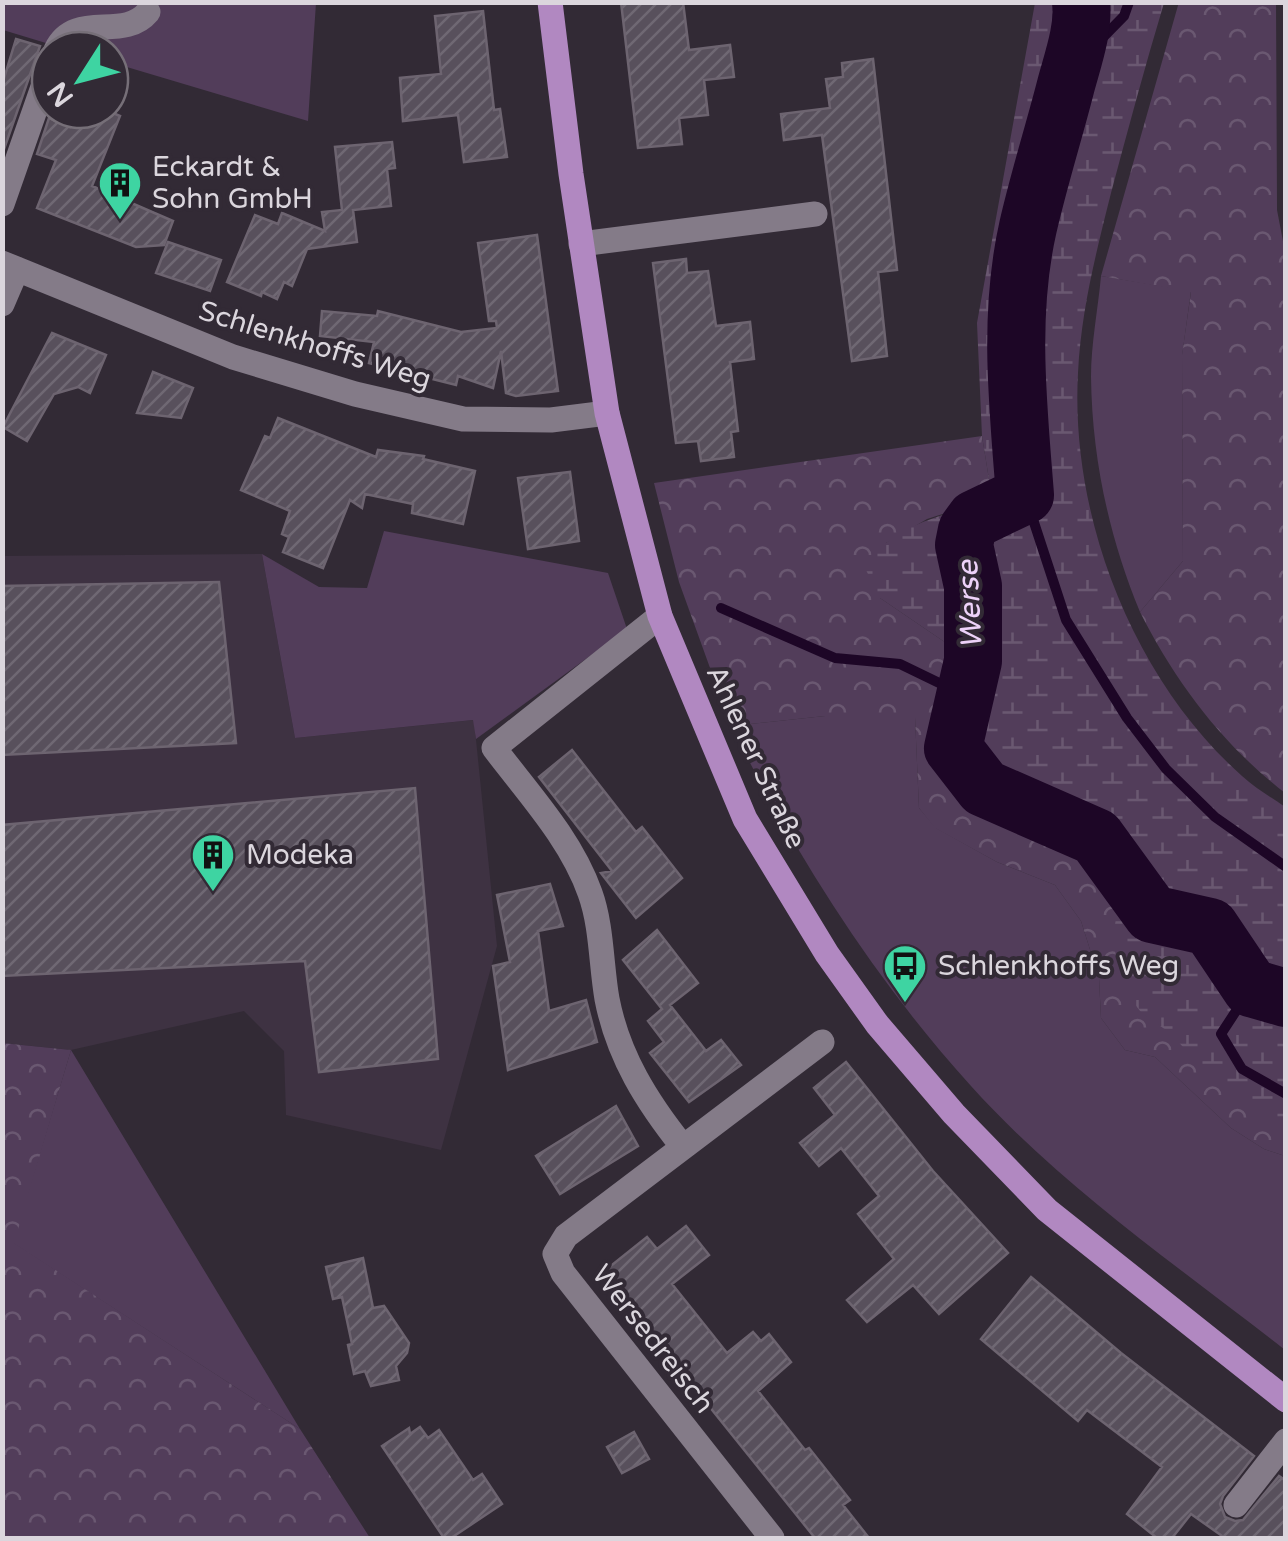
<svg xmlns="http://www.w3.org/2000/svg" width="1288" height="1541" font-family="'Varela Round',sans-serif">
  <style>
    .built { fill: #3e3242 }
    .green { fill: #523d5a }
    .forest { fill: url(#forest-crowns) }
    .wetland { fill: url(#wetland-marsh) }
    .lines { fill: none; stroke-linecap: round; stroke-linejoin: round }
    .stream { stroke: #1d0626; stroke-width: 10 }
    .river { stroke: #1d0626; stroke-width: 58 }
    .building { fill: url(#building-hatch); stroke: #6d6470; stroke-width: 2.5 }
    .minor { stroke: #847b88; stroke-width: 25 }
    .major { stroke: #b188c1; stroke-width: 25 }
    .labels { text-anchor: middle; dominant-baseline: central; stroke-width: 8; stroke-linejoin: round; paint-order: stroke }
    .poi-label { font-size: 28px; fill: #dbd6dd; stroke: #322a35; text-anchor: start }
    .street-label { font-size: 28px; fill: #dbd6dd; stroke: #322a35 }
    .water-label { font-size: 30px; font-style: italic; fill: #edd2f8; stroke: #322a35 }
  </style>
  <defs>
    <pattern id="forest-crowns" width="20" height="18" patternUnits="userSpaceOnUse" patternTransform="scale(2.5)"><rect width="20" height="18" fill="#523d5a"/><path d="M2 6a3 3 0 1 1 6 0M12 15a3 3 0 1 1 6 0" fill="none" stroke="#6a5871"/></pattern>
    <pattern id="wetland-marsh" width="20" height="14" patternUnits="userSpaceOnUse" patternTransform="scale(2.5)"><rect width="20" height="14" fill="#523d5a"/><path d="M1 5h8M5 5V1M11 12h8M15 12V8" fill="none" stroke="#6a5871"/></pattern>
    <pattern id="building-hatch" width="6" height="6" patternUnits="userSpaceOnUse" patternTransform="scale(2.5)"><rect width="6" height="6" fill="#58505c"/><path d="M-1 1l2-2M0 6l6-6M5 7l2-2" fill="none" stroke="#6f6873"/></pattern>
  </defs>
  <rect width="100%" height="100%" fill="#322a35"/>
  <path class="built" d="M262,554L295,738L474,720L497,946L441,1150L286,1115L284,1051L244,1011L71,1050L3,1043L2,556Z"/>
  <path class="green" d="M2,3H316L308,121L110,62V50H69L3,30Z
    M1101,276L1191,291L1182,356L1183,561L1140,612C1109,537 1092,458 1091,377C1091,344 1098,309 1101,276Z
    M384,531L608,573L627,629L476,739L473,720L295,738L262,554L319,587L367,588Z
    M897,714L915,716L919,808L936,828L997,862L1055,885L1081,921L1099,978L1101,1018L1125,1050L1155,1057L1231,1128L1264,1149L1285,1156V1350C1178,1266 1062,1187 971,1086C873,978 796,855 731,726L825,716Z
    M71,1050L300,1429L13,1243Z"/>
  <path class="forest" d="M1179,2L1276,3L1277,210L1286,257L1285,793C1222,744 1176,683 1140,612L1183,561L1182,355L1191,292L1101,276Z
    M982,436L992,498L927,519L886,543L880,598L952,647L958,664L944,721L965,789L1080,839L1103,857L1128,901L1145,1015L1170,1032L1285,1133V1156L1264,1149L1231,1128L1155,1057L1125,1050L1101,1018L1099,978L1081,921L1055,885L997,862L935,828L919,808L915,717L825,716L731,726L679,582L654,483Z
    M2,1043L71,1050L14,1243L300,1429L370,1538H3Z"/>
  <path class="wetland" d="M1035,3H1164C1145,66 1128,129 1111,193C1096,253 1081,311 1078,373C1070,517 1133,679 1242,776C1255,788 1271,797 1285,807V1133C1232,1109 1212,1079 1174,1037C1166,1028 1153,1023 1143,1014C1120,991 1100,925 1127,900L1103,857L1080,839L964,789L946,763L944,721L958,664L952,647L880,598L865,568C872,560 878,549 886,543C916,518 958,513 992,498L982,436L977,323Z"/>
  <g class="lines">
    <path class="stream" d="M1070,71L1124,16L1129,2
      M1025,495L1066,620L1127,718L1166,769L1215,817L1286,867
      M721,608L835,658L900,664L964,695
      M1251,988L1221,1034L1242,1069L1286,1094"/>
    <path class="river" d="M1081,2C1084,29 1073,59 1066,85C1054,132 1039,179 1028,227C1008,315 1018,406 1025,495L975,519L967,530L964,545L973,586V661L953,748L984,788L1096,837L1152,914L1210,927L1251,988L1286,998"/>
  </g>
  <path class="building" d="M621,2H683L689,50L730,45L734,77L704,80L708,115L679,118L682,144L638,148Z
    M483,11L494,110L500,109L507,157L464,162L458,115L403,121L400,78L441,74L435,16Z
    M16,39L40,46L3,152L2,85Z
    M873,59L897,270L878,272L887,356L852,361L822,135L784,140L781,114L830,108L826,79L843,77L842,63Z
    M77,110H106L120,116L92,186L173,221L164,245L136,247L37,208L56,160L37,154L49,118L70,127Z
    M392,142L395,168L387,169L391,206L353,210L357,242L307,249L292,286L284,282L277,299L262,292L261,296L227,282L255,215L278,224L282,213L325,231L322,212L342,210L335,147Z
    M537,235L558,391L516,396L506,393L501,351L493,388L458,376L456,385L369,363L374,342L320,336L322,311L377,316L378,311L461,332L497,328L496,321H489L478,243Z
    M168,242L221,260L210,291L156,273Z
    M686,259L687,273L708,271L716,326L750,322L754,359L730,362L738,431L731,432L734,457L701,461L698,441L676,443L653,263Z
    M52,333L106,355L90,393L78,387L54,394L27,441L3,427Z
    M153,372L193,388L181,418L137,413Z
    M278,418L376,457L378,450L424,456L423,459L475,471L463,524L412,513L413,504L365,494L362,508L350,500L323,568L283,552L289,537L282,534L290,511L241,490L265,436L270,438Z
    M570,472L579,541L528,549L518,478Z
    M219,582L236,743L2,755V586Z
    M572,750L636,832L642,827L682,878L636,918L601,873L612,871L539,777Z
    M415,788L438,1059L319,1072L305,961L2,976V825Z
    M550,884L563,926L538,931L549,1011L586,1000L597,1042L508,1070L493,966L510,962L497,895Z
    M657,930L698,983L670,1005L706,1051L721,1040L741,1065L689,1102L650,1053L664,1042L648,1021L662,1009L623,960Z
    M846,1062L933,1171L1008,1253L939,1314L913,1285L867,1322L847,1300L894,1259L858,1214L879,1196L841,1148L819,1166L800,1143L835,1115L814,1088Z
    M616,1106L638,1146L560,1194L536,1156Z
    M686,1226L709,1255L672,1284L727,1353L753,1332L761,1341L769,1334L791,1362L758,1391L805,1450L809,1448L850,1500L843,1505L869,1538H815L602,1273L647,1237L657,1249Z
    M363,1258L373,1308L384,1306L409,1343L407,1353L396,1366L399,1380L371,1386L365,1371L354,1374L348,1345L352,1344L342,1297L333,1299L326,1267Z
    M1031,1277L1121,1353L1254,1456L1223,1496L1220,1504L1225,1517L1235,1521L1243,1520L1279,1476L1286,1481V1538H1225L1191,1514L1172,1538H1157L1127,1514L1162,1467L1087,1410L1078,1421L981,1339Z
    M420,1427L428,1438L439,1430L473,1480L482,1474L502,1504L451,1538H444L382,1446L409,1428L410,1434Z
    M634,1432L649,1459L622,1473L607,1447Z"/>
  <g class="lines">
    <path class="minor" d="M56,50C75,10 123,42 148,12
      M2,204L50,67
      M581,244L815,214
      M2,263L233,357L355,394L463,419L551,420L607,413
      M2,304L17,269
      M660,616L494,748C528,793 571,839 590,893C602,926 601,965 607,999C618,1056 647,1102 683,1147
      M1236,1505L1286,1441
      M772,1538L563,1273L555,1254L566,1236L822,1042"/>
    <path class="major" d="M550,2L571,174L607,413L660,616L745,819L827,954L877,1024L954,1114L1047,1210L1286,1400"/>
  </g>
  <defs>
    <g id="building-pin" transform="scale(2.25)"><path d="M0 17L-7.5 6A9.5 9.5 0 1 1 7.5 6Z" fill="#3ed4a2" stroke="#322a35"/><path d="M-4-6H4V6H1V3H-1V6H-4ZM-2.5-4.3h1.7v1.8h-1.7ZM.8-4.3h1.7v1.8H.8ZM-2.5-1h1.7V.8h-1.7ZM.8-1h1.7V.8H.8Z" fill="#111"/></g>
    <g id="bus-pin" transform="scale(2.25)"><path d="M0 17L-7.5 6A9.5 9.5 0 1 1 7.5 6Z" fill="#3ed4a2" stroke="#322a35"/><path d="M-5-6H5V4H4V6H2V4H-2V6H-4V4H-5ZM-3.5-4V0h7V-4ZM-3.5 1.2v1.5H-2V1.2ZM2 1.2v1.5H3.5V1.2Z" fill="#111"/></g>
  </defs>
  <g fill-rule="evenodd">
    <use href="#building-pin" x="120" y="183"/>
    <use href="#building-pin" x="213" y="855"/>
    <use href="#bus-pin" x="905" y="966"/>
  </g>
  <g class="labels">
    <g class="poi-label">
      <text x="152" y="167">Eckardt &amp;<tspan x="152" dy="32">Sohn GmbH</tspan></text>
      <text x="246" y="855">Modeka</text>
      <text x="938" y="966">Schlenkhoffs Weg</text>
    </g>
    <g class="street-label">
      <text transform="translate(315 345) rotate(17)">Schlenkhoffs Weg</text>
      <text transform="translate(756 757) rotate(65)">Ahlener Straße</text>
      <text transform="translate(653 1339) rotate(52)">Wersedreisch</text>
    </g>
    <g class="water-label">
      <text transform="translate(970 605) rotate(-93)">Werse</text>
    </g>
  </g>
  <rect width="1288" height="1541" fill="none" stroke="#dbd6dd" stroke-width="10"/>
  <g transform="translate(80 80) rotate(234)"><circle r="48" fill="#322a35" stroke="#766f78" stroke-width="2.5"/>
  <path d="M0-8L18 38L0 25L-18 38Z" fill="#3ed4a2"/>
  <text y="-15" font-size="28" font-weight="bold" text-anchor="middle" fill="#dbd6dd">N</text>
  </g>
</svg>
